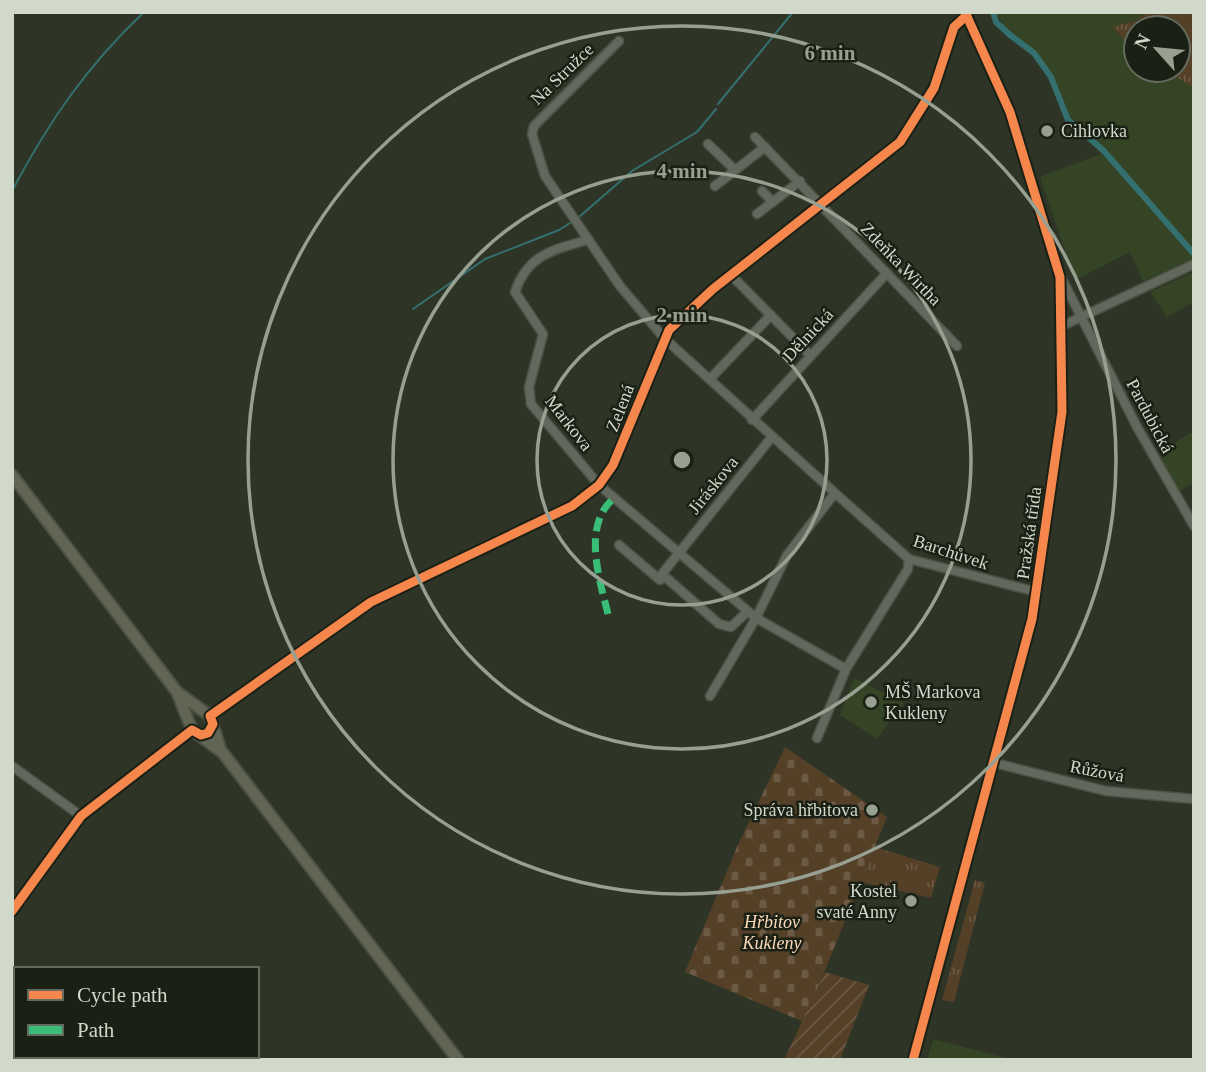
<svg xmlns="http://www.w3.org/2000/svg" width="1206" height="1072" font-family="'Times New Roman',serif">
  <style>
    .built { fill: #354425 }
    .grass { fill: url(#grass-tufts) }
    .cemetery { fill: url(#cemetery-stones) }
    .garden { fill: url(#garden-furrows) }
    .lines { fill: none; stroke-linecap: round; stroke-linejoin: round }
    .stream { stroke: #34706f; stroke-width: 2 }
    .canal { stroke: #34706f; stroke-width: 6 }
    .minor-casing { stroke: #4b5145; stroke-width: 11 }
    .major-casing { stroke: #4b5145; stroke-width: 14 }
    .minor { stroke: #63685d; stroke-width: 8 }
    .major { stroke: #626553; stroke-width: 10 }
    .quiet { stroke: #3abd76; stroke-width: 7; stroke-dasharray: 14 7; stroke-linecap: butt }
    .cycleway-casing { stroke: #1b2015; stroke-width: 13 }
    .cycleway { stroke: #f5874c; stroke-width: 9 }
    .ring { fill: none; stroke: #98a091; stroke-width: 3.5 }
    .poi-dot { fill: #98a091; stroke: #1b2015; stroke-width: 2.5 }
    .labels { text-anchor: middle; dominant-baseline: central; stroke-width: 5; stroke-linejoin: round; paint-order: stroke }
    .street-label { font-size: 18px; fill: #d1d9ca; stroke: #1b2015 }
    .poi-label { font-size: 18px; fill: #d1d9ca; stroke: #1b2015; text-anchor: start }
    .park-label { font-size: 18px; font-style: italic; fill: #fbd8b8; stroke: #1b2015 }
    .centre { fill: #98a091; stroke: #1b2015; stroke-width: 3.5 }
    .ring-label { font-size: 21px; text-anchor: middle; font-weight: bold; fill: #98a091; stroke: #1b2015; stroke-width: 5; stroke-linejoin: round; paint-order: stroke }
  </style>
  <defs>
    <pattern id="grass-tufts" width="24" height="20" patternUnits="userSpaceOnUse" patternTransform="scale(1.75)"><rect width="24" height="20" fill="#543f27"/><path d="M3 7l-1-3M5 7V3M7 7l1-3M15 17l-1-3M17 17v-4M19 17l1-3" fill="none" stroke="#6c5a45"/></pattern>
    <pattern id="cemetery-stones" width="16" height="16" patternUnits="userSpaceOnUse" patternTransform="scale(1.75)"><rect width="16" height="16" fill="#543f27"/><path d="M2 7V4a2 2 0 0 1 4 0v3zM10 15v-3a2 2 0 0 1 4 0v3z" fill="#6c5a45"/></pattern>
    <pattern id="garden-furrows" width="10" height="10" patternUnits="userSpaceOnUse" patternTransform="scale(1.75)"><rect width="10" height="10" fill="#543f27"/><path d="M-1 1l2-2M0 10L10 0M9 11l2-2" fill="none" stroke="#6c5a45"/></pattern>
  </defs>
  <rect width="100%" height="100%" fill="#2e3527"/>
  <path class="built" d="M995,12H1146L1138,20L1112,27L1136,51V70H1165L1194,88V258L1143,281L1130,252L1075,280L1040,177L1101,154L1068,120L1038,56L1009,33Z
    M1194,272V302L1167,317L1150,292Z
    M1194,431V482L1178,492L1159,452Z
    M854,678L904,703L877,739L840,715Z
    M933,1039L1006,1058L1005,1060H927Z"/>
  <path class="grass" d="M1146,12H1194V88L1165,70H1178V28H1136V51L1112,27L1138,20Z
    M875,847L940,867L931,898L860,882Z
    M975,880L985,883L954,1002L942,1000Z"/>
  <path class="cemetery" d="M785,747L887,817L804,1022L685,972L737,847Z"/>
  <path class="garden" d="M825,972L869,985L840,1060H784Z"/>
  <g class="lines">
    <path class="stream" d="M718,104L793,12
      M12,191C49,121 87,66 144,12
      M578,218L632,171L697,132L716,109
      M413,309L485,259L559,230L573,221"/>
    <path class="canal" d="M993,12L996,22L1010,35L1034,53L1051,77L1068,120L1103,150L1194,254"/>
    <g class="minor-casing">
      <path id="minor" d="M619,41L534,126L532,134L545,176L620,286L664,338L835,493L787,555L756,618L710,696
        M755,137L957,346
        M708,144L735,170
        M715,186L765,147
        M762,191L773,202
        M757,214L800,181
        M587,240C553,250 528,254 515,292L543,334L529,387L531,404L599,485L756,618L846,669L908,569L909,559
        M731,275L811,356
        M1062,279L1137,427L1194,526
        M1062,326L1194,264
        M710,379L771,315
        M752,420L887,273
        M835,493L909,559L1037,592
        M619,545L660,580L664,576
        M747,612L731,627L719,624L662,574L771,438
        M210,716L371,602L572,506L599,485L613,465L669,330L713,289L900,142L934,88L954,27L967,15
        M817,738L846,669
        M995,763L1106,791L1194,799
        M12,766L81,816
        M12,911L81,816L192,730
        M913,1060L1032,619L1062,412L1060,277L1010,112L965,12"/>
    </g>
    <g class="major-casing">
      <path id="major" d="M12,475L177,692L210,716L220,748
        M177,692L192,730L223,753L458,1060"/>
    </g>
    <use href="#minor" class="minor"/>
    <use href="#major" class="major"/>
    <path class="quiet" d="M608,614C599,578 582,525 614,498"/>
    <g class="cycleway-casing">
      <path id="cycleway" d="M12,911L81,816L192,730L201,735L208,733L213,724L210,716L371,602L572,506L599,485L613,465L669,330L713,289L900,142L934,88L954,27L967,15
        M913,1060L1032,619L1062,412L1060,277L1010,112L965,12"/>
    </g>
    <use href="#cycleway" class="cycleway"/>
  </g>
  <g class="ring">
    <circle cx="682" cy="460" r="145"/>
    <circle cx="682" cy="460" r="289"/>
    <circle cx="682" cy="460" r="434"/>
  </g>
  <g class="poi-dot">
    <circle cx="1047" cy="131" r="7"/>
    <circle cx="871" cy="702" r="7"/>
    <circle cx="872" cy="810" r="7"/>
    <circle cx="911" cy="901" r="7"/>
  </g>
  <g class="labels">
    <g class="street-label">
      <text transform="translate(562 74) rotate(-44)">Na Stružce</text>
      <text transform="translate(901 264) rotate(46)">Zdeňka Wirtha</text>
      <text transform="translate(808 335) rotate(-47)">Dělnická</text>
      <text transform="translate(620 408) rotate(-69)">Zelená</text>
      <text transform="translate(1150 416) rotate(62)">Pardubická</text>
      <text transform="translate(569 423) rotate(52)">Markova</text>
      <text transform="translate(713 485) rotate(-51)">Jiráskova</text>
      <text transform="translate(1029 533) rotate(-82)">Pražská třída</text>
      <text transform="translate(951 552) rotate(18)">Barchůvek</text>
      <text transform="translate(1097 771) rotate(11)">Růžová</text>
    </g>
    <g class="poi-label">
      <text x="1061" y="131">Cihlovka</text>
      <text x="885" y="692">MŠ Markova<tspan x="885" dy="21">Kukleny</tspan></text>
      <text x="858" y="810" text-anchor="end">Správa hřbitova</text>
      <text x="897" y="891" text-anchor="end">Kostel<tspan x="897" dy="21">svaté Anny</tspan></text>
    </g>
    <g class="park-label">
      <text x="772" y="922">Hřbitov<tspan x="772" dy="21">Kukleny</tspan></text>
    </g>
  </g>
  <circle cx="682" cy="460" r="10" class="centre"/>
  <g class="ring-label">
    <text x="830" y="60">6 min</text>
    <text x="682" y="178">4 min</text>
    <text x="682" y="322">2 min</text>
  </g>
  <rect width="1206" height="1072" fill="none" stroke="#d1d9ca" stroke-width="28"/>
  <rect x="14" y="967" width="245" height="91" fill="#1b2015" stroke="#646a5d" stroke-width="2"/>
  <rect x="28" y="990" width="35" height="10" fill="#f5874c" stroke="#646a5d" stroke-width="2"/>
  <text x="77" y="1002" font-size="21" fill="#d1d9ca">Cycle path</text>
  <rect x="28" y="1025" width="35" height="10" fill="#3abd76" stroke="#646a5d" stroke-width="2"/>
  <text x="77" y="1037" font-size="21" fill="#d1d9ca">Path</text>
  <g transform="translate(1157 49) rotate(297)"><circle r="33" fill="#1b2015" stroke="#646a5d" stroke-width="2"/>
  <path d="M0-5L12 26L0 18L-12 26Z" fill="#98a091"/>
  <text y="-10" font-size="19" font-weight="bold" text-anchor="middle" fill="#d1d9ca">N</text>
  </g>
</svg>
